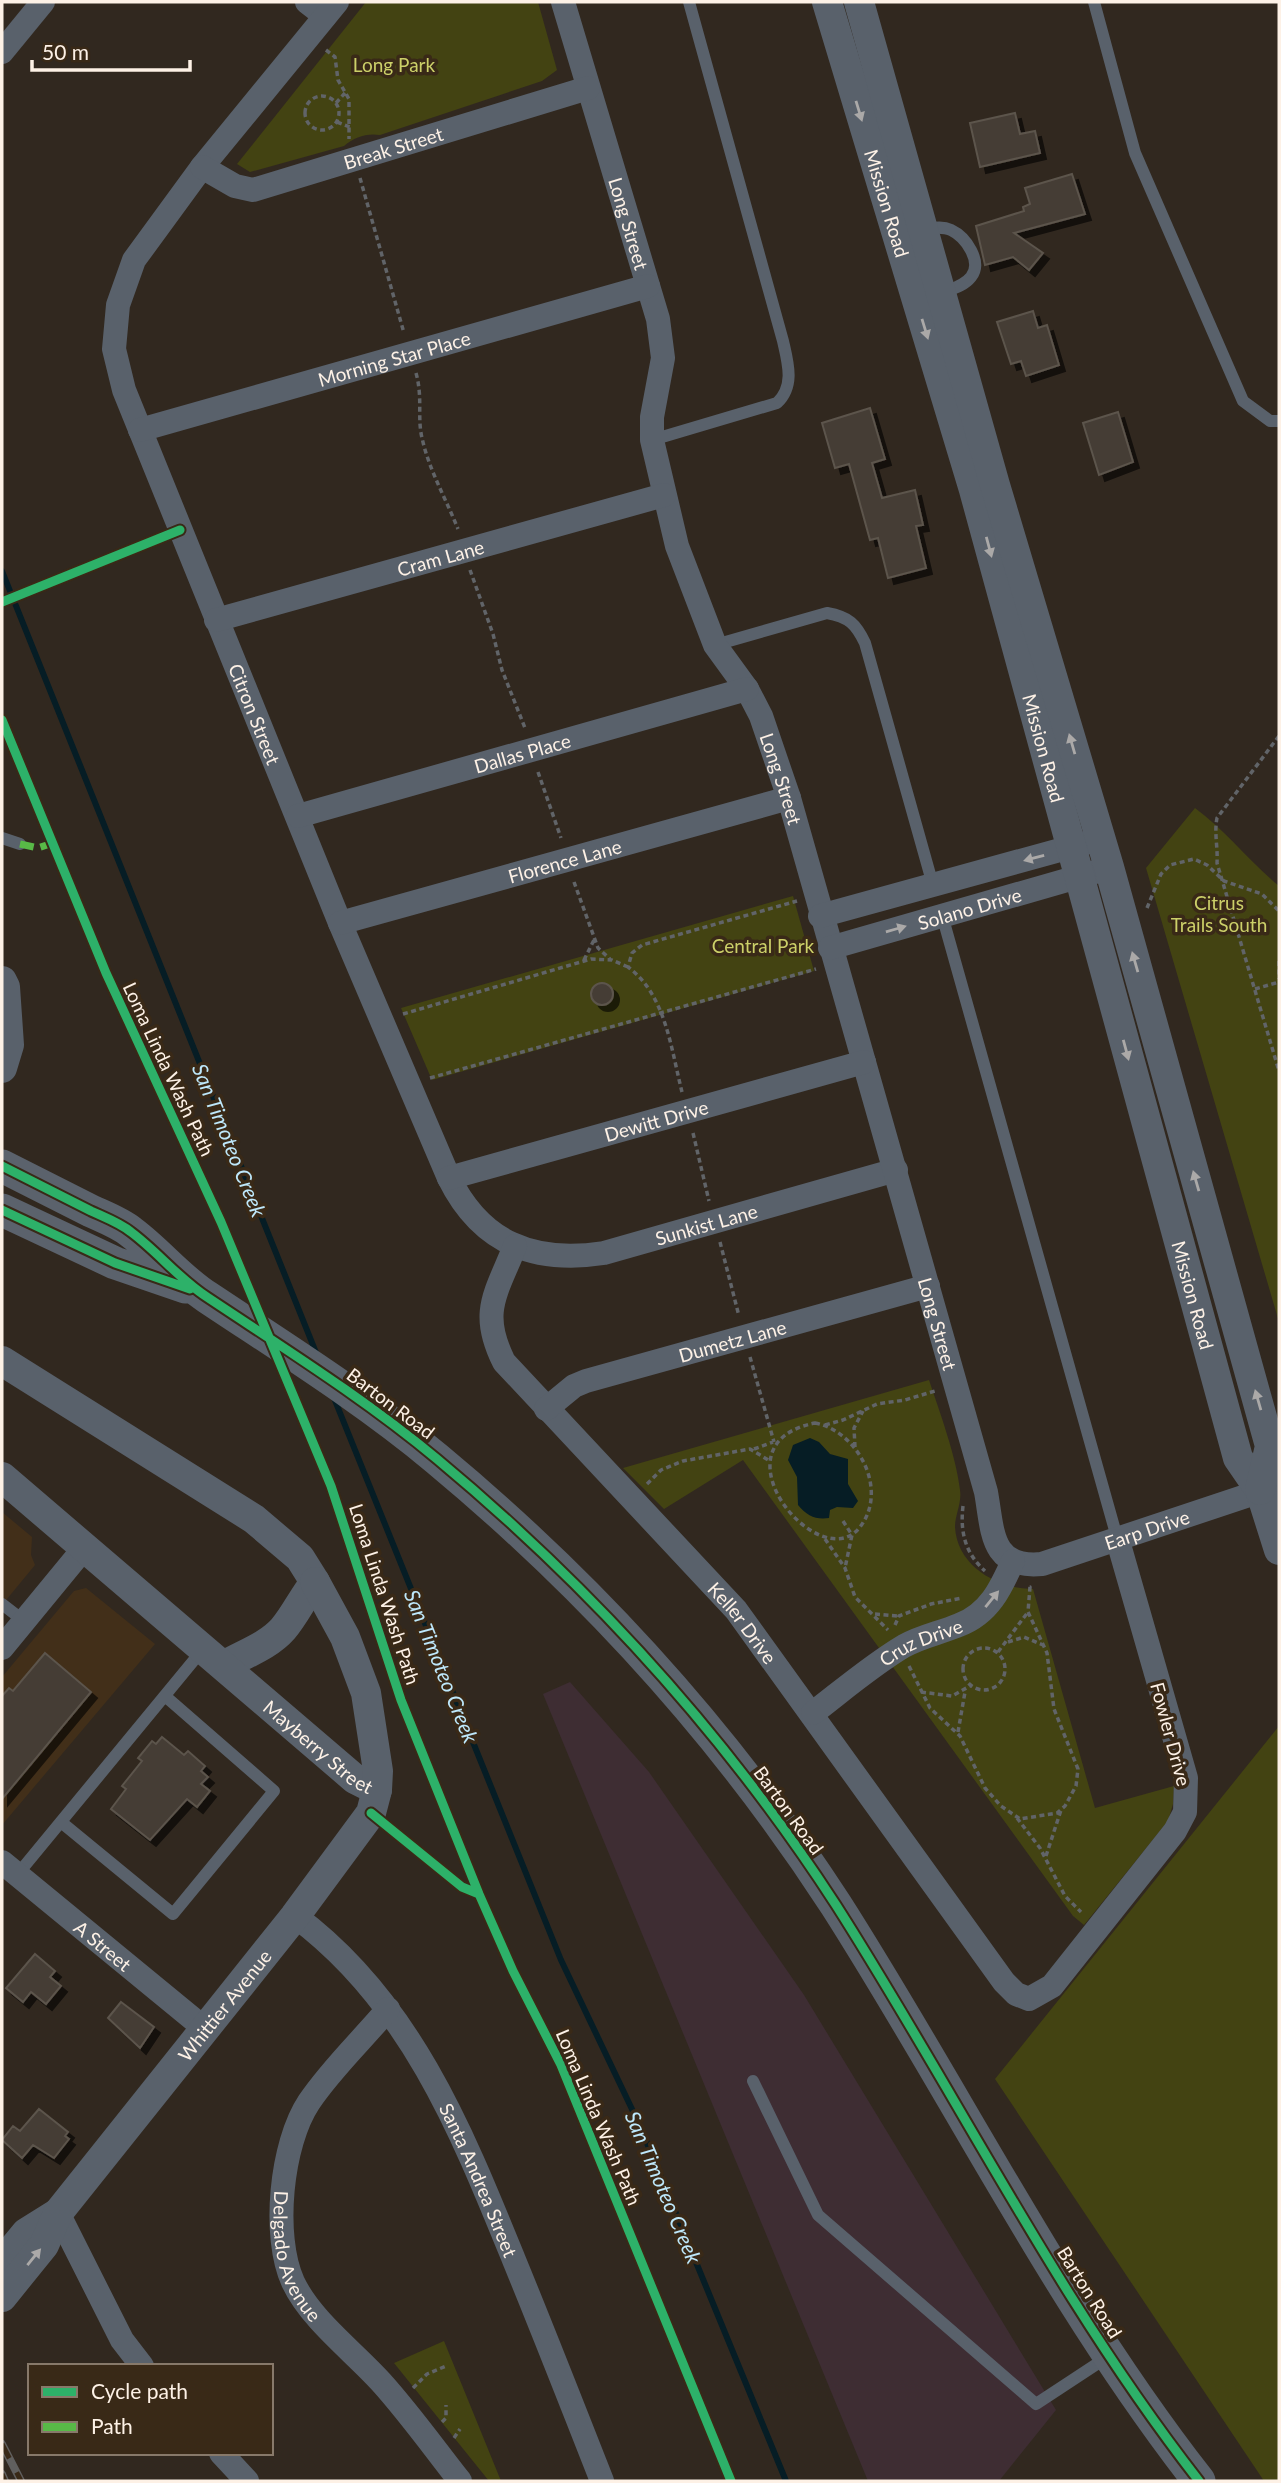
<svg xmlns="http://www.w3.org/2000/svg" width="1281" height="2483" font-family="Lato,sans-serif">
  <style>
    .built { fill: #422f19 }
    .industrial { fill: #3e2d33 }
    .green { fill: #434312 }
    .water { fill: #061d25 }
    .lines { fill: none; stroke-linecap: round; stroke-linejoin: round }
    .stream { stroke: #061d25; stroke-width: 6 }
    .building { fill: #453d35; stroke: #5c544c; stroke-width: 2; filter: url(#shadow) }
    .path { stroke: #616468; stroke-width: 3.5; stroke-dasharray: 5 3.5; stroke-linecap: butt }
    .service { stroke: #59616b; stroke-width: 12 }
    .minor { stroke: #59616b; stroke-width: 24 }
    .tertiary { stroke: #59616b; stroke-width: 30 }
    .secondary { stroke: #5b626c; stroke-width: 33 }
    .rail-casing { stroke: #605f5e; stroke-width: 8 }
    .rail { stroke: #392917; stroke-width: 5; stroke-dasharray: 16; stroke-linecap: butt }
    .quiet { stroke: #58b947; stroke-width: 7; stroke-dasharray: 14 7; stroke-linecap: butt }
    .cycleway-casing { stroke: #392917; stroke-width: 13 }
    .cycleway { stroke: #2db169; stroke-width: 9 }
    .oneway { fill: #aba9a8 }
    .labels { text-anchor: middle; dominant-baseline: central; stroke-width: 7; stroke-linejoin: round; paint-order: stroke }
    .park-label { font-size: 19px; fill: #ccd069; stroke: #392917 }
    .street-label { font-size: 19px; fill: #fdf1e6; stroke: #392917 }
    .water-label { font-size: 21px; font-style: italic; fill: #bee8fb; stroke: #392917 }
  </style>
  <defs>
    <filter id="shadow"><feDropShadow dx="6" dy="6" stdDeviation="0" flood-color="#0009"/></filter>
  </defs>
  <rect width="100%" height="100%" fill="#31281f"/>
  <path class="built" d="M2,1512L32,1537L31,1555L35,1565L2,1605Z
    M86,1588L155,1644L2,1825V1677L74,1591Z"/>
  <path class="industrial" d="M570,1682L649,1772L804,1995L1056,2410L999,2481H868L543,1694Z"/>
  <path class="green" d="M366,2H538L557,70L542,81L380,135C366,133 355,137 344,146L250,172L237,164Z
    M1195,808C1226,831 1249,861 1279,886V1322L1146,868Z
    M793,896L814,971L432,1080L401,1008Z
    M929,1380C940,1413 956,1456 960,1490C962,1503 955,1515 955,1527C957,1567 999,1589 1033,1589L1095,1808L1174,1786L1173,1804L1168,1821L1084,1925L1073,1916L743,1460L664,1509L623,1468Z
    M1279,1726V2481H1264L995,2079Z
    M444,2341L501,2481H489L394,2363Z"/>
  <path class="water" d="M810,1438L819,1442L830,1454L848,1459V1484L858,1501L853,1508L837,1507L830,1510L829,1518C816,1520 807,1516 798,1505L797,1477L788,1460L793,1445Z"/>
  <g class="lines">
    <path class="stream" d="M2,571L317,1355
      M334,1398L561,1960L640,2126L786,2481"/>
  </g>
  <path class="building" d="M1015,113L1020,134L1035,131L1040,153L980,167L970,123Z
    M1072,174L1085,214L1014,233L1043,253L1029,270L1013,257L985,265L976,226L1024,211L1023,207L1030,204L1025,188Z
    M1033,311L1038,328L1047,325L1059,365L1026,376L1021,361L1011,364L997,322Z
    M870,408L885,459L872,463L882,498L915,490L923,525L916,526L926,568L888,578L878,538L870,540L849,464L835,468L822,423Z
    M1118,412L1133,462L1099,475L1083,423Z
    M591 994a11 11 0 1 1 22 0a11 11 0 1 1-22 0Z
    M45,1653L91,1692L2,1799V1696L9,1688L13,1691Z
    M162,1737L184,1755L188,1751L205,1766L201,1771L208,1777L201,1784L210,1791L197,1807L187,1799L150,1840L111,1809L126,1789L122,1786L142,1761L138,1758L152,1741L156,1744Z
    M35,1954L55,1971L50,1977L61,1986L46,2004L31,1992L23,2002L6,1988Z
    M121,2002L154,2027L140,2048L108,2018Z
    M39,2109L68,2132L65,2136L69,2139L54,2158L33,2145L22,2158L2,2140L13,2126L20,2131Z"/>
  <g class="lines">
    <path class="path" d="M326,50L335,57L338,80L349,99V139
      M305 113a17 17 0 1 1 34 0a17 17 0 1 1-34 0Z
      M336,103L345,93
      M337,122L350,127
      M360,178L404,333
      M416,373C423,398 417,417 422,438C429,470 446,499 458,529
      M470,570L493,634L502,670L525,728
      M1279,736L1217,818C1214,833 1218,847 1217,863L1279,1071
      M538,772L561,838
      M574,882L598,948L610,959
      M1147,908L1161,874L1170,865L1194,859L1207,865L1224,881L1262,894L1279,911
      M584,960L594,940
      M1279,961V979
      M1255,989L1279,982
      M403,1014L591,959L612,960L628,967
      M430,1078L816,969
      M682,1092C671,1049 666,995 628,967L632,953L642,945L797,901
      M693,1133L709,1201
      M720,1242L739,1316
      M750,1357L774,1442
      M815,1423C858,1431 889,1490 860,1527C820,1579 708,1444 815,1423Z
      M825,1425L843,1420L877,1404L905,1400L935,1391
      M855,1447L854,1428L863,1411
      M754,1449L773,1442
      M647,1484L661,1470L683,1461L750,1449L770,1461
      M963,1506C960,1532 965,1553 985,1571
      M843,1521L852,1535L845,1568
      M825,1539L845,1568L855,1597L888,1630
      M875,1614L898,1616
      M895,1625L899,1616L931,1604L962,1598
      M1008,1642L1024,1637L1043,1645
      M963 1669a21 21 0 1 1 42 0a21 21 0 1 1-42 0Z
      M998,1652L1028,1612
      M909,1666L930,1708L960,1736L985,1788L1001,1806L1020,1819L1057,1813L1065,1806L1076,1786L1078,1769L1054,1709L1047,1653L1028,1612L1030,1587H1027
      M921,1692L952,1696L970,1686
      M958,1732L965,1692
      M1017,1818L1040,1848L1065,1896L1081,1912
      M1046,1856L1061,1810
      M413,2388L427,2374L446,2366
      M442,2422L446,2418V2405
      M454,2438L460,2429"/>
    <path class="service" d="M1094,2L1135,153L1243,401L1270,421H1279
      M923,229C933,228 942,226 951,230C966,237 983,262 971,277C964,286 952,289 942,293
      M652,440L777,403C795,386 788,363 783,341L689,2
      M715,645L827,613C849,617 856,624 865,643L933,885
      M2,838L20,844
      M942,915L1118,1541
      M2,1604L24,1621
      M61,1822L173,1914L274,1791L165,1696
      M17,1875L204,1648
      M753,2081L818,2215L1036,2404L1109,2356"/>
    <g class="minor">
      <path d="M307,2L325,16"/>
      <path id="s1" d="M337,2L202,167L134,260L118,305L114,349L124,390L340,923L449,1178C481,1243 533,1264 604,1253L896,1170"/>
      <path id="s2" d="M563,2L658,319L663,358L652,417V440L677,546L715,645L747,689L761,716L789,798L986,1492C993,1531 990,1569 1042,1564L1279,1485"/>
      <path d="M2,52L43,2"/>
      <path id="s3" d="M202,167L235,186L253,190L588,88"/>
      <path id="s4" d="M140,430L648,286"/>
      <path id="s5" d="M216,620L664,495"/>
      <path id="s6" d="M298,816L747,689"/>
      <path d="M820,916L1100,839"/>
      <path id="s7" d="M340,923L789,798"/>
      <path id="s8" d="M830,948L1095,872"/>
      <path id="s9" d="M449,1178L864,1062"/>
      <path id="s10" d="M515,1246C496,1294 479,1312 504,1362L736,1610L1004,1982L1016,1994L1029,1999L1052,1986L1175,1831L1185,1812L1186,1778L1118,1541"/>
      <path id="s11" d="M546,1409L574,1386L586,1381L928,1286"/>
      <path d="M2,1648L85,1547"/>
      <path id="s12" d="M813,1713C843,1690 872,1665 904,1646C922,1636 940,1633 959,1625C989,1614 1001,1588 1013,1561"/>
      <path id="s13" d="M2,1862L204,2028"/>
      <path id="s14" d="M295,1916C410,2001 462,2132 514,2260C544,2333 573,2407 602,2481"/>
      <path id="s15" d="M388,2009C363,2039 331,2069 309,2102C281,2144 272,2236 293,2282C311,2320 353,2351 381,2382C409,2413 434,2448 460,2481"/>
      <path d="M58,2213L122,2340L142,2366"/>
      <path d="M221,2453L247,2481"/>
    </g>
    <g class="tertiary">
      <path id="s16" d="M827,2L974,490L1238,1458L1260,1490L1279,1550"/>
      <path d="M859,2L995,485L1109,867L1270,1446L1260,1490"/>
      <path d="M2,981L5,987L9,1045L2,1068"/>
      <path d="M2,1361L254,1519L300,1558L315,1582C303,1597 295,1615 283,1629C268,1646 244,1654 225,1665"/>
      <path id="s17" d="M2,1477L355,1779L377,1790"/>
      <path d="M2,2262L26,2233L58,2213"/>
      <path id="s18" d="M2,2297L44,2245L58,2213L295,1916L371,1813L377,1790L378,1771L366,1693L345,1637L315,1582"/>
    </g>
    <path class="secondary" d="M2,1166C32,1181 61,1196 91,1211C104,1217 120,1223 131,1232C158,1252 179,1279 207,1297C285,1349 365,1399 437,1459C591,1587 727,1737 836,1905C958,2096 1059,2302 1199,2481
      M2,1210L115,1263L185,1287"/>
    <g class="rail-casing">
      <path id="rail" d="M2,2444L21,2481
        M2,2474L5,2481"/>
    </g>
    <use href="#rail" class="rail"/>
    <path class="quiet" d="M20,844L38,848L53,843"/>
    <g class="cycleway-casing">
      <path id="cycleway" d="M2,602L180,530
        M2,720L106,973L221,1222L331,1486L401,1700L479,1894L513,1971L561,2065L731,2481
        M2,1166C32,1181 61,1196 91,1211C104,1217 120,1223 131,1232C158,1252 179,1279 207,1297C285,1349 365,1399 437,1459C591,1587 727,1737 836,1905C958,2096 1059,2302 1199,2481
        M2,1210L115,1263L190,1289
        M371,1813L462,1887L479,1894"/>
    </g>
    <use href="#cycleway" class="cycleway"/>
  </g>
  <defs><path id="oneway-solid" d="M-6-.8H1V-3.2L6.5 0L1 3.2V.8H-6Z" transform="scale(1.75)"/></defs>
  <g class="oneway">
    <use href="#oneway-solid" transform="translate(859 111) rotate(73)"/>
    <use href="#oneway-solid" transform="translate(925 329) rotate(73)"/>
    <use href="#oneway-solid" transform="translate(989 547) rotate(75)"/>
    <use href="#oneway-solid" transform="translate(1072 744) rotate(-106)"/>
    <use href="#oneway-solid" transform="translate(1034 858) rotate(165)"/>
    <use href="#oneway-solid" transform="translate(896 929) rotate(-16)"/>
    <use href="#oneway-solid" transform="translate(1135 962) rotate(-106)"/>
    <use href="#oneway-solid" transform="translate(1126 1050) rotate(75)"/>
    <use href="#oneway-solid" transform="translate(1196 1181) rotate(-106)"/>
    <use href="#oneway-solid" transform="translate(1258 1400) rotate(-106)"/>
    <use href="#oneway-solid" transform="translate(992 1599) rotate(-51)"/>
    <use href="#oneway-solid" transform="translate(34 2257) rotate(-51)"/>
  </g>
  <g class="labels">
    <g class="park-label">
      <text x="394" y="64">Long Park</text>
      <text x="1219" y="902">Citrus<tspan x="1219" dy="22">Trails South</tspan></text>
      <text x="763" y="945">Central Park</text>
    </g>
    <g class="street-label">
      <text stroke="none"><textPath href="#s3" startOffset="203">Break Street</textPath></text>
      <text stroke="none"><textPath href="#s16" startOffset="210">Mission Road</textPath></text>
      <text stroke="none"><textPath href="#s2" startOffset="231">Long Street</textPath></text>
      <text stroke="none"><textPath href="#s4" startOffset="264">Morning Star Place</textPath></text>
      <text stroke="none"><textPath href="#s5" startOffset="233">Cram Lane</textPath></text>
      <text stroke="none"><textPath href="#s1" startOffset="812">Citron Street</textPath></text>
      <text stroke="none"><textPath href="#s16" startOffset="777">Mission Road</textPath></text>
      <text stroke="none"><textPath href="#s6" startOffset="233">Dallas Place</textPath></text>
      <text stroke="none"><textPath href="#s2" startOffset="819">Long Street</textPath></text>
      <text stroke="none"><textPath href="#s7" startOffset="233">Florence Lane</textPath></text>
      <text stroke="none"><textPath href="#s8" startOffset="145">Solano Drive</textPath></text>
      <text transform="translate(169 1069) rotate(65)">Loma Linda Wash Path</text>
      <text stroke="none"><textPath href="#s9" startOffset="215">Dewitt Drive</textPath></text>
      <text stroke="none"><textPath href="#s1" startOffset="1608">Sunkist Lane</textPath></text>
      <text stroke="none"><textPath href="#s16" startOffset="1344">Mission Road</textPath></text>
      <text stroke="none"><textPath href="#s2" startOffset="1386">Long Street</textPath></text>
      <text stroke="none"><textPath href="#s11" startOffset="201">Dumetz Lane</textPath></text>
      <text transform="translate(391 1403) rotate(37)">Barton Road</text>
      <text stroke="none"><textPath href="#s2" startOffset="1778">Earp Drive</textPath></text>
      <text transform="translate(385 1594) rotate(72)">Loma Linda Wash Path</text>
      <text stroke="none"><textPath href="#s10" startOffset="476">Keller Drive</textPath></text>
      <text stroke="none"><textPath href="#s12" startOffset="130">Cruz Drive</textPath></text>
      <text transform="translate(1171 1734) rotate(75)">Fowler Drive</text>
      <text stroke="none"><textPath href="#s17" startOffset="416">Mayberry Street</textPath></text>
      <text transform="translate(789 1810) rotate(54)">Barton Road</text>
      <text stroke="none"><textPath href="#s13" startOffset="131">A Street</textPath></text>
      <text stroke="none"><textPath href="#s18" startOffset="368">Whittier Avenue</textPath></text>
      <text transform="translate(599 2117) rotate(67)">Loma Linda Wash Path</text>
      <text stroke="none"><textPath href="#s14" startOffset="326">Santa Andrea Street</textPath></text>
      <text stroke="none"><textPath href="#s15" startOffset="284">Delgado Avenue</textPath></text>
      <text transform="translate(1090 2292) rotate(58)">Barton Road</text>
    </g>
    <g class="water-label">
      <text transform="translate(230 1140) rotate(68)">San Timoteo Creek</text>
      <text transform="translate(442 1666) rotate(68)">San Timoteo Creek</text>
      <text transform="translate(664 2187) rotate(67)">San Timoteo Creek</text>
    </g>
  </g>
  <rect width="1281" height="2483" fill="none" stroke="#fdf1e6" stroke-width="7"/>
  <rect x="28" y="2364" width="245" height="91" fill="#392917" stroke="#87796a" stroke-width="2"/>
  <rect x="42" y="2387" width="35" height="10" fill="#2db169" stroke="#87796a" stroke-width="2"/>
  <text x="91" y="2399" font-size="21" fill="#fdf1e6">Cycle path</text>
  <rect x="42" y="2422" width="35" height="10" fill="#58b947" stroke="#87796a" stroke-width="2"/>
  <text x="91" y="2434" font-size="21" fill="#fdf1e6">Path</text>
  <path d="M32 60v10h158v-10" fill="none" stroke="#fdf1e6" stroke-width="3.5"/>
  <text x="42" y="60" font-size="21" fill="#fdf1e6" stroke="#392917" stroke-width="5" paint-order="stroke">50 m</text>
</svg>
